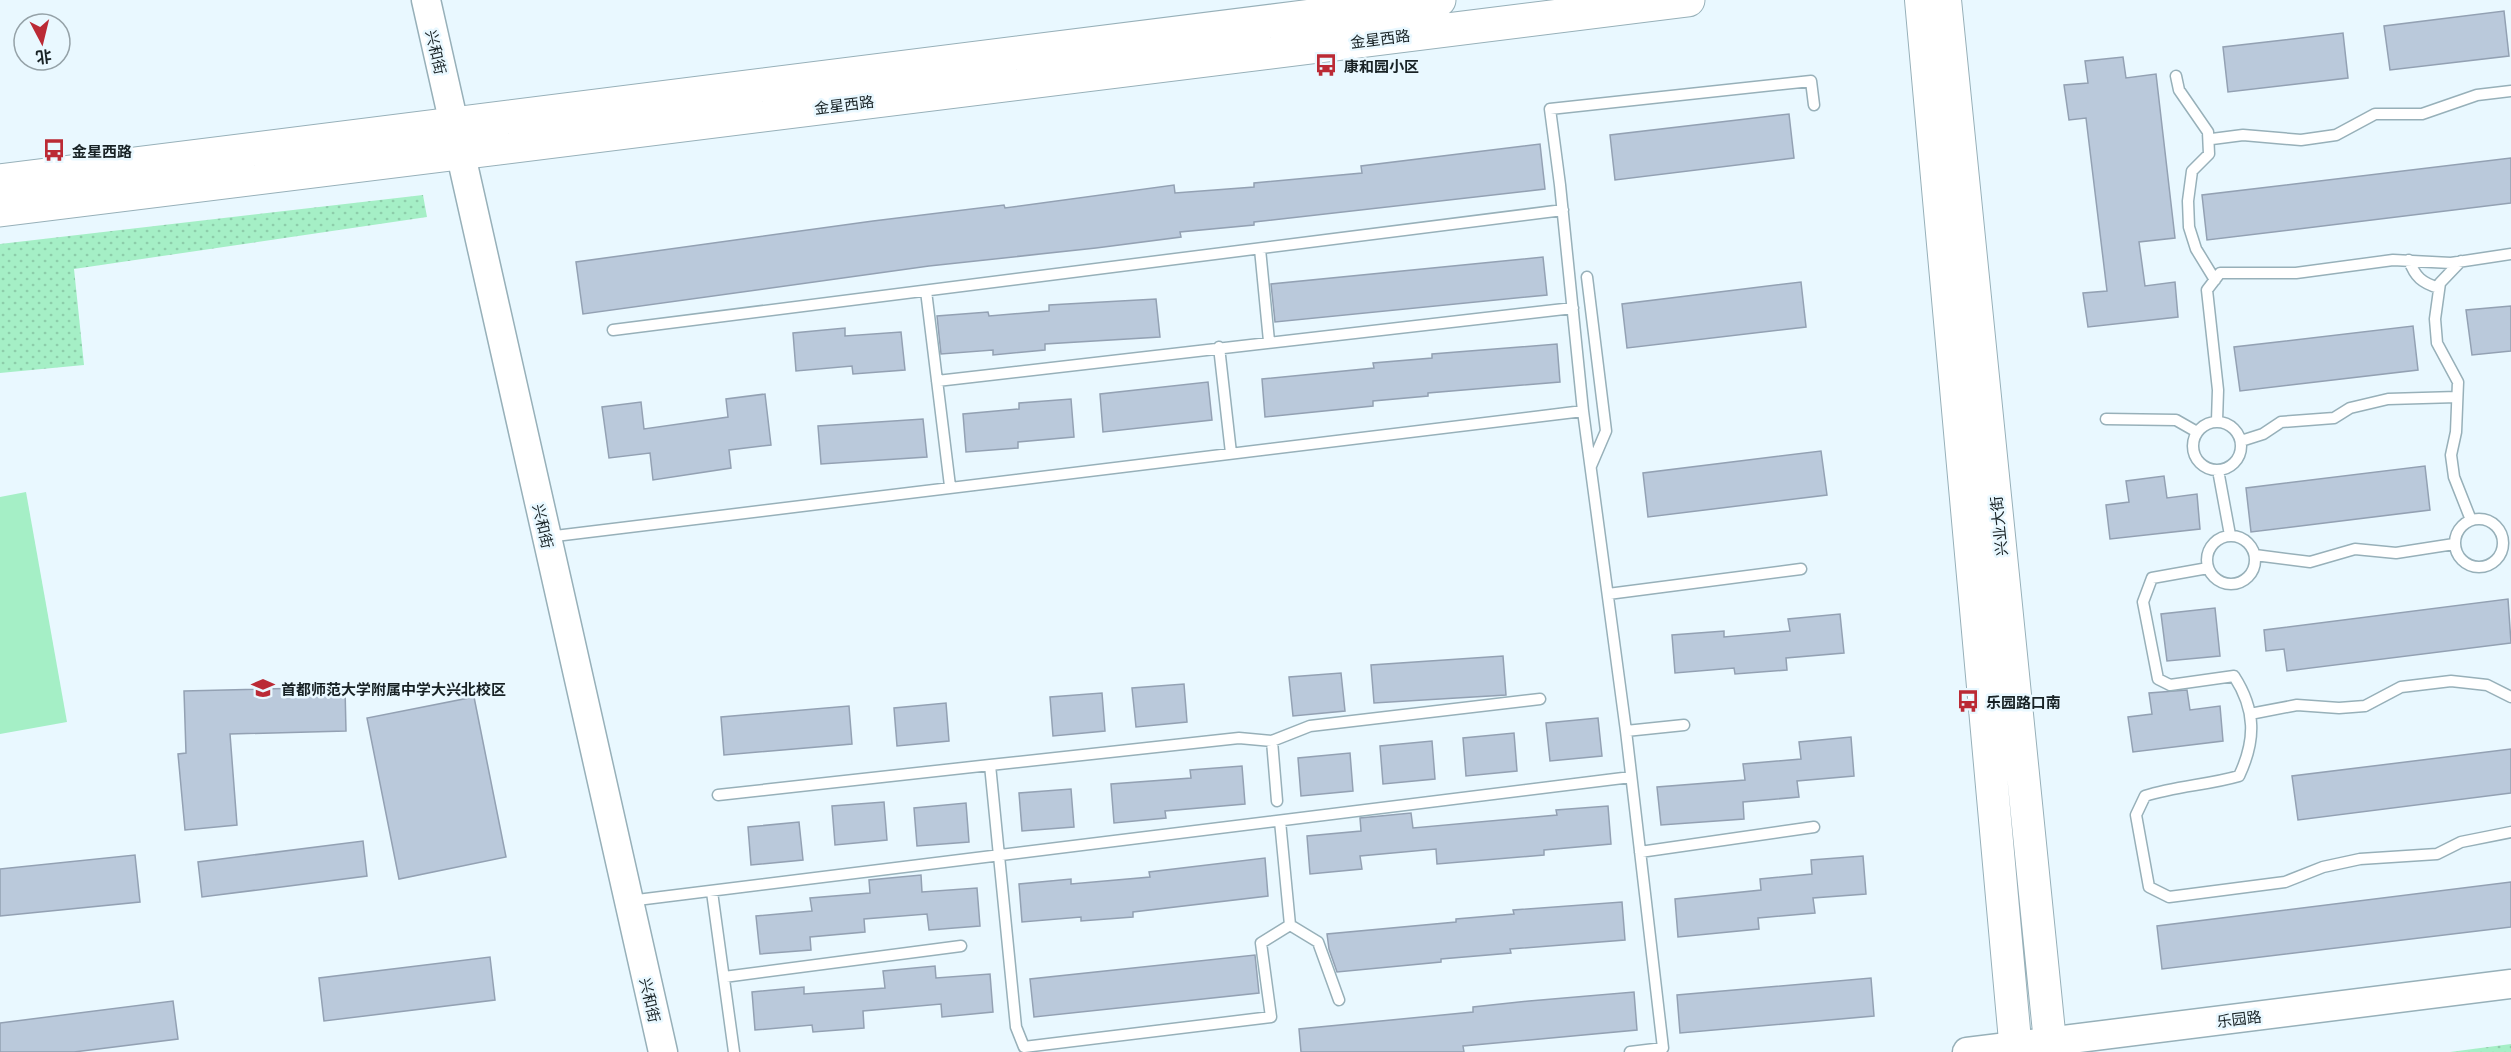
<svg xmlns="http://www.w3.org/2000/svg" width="2511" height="1052" font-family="Georgia,'Noto Sans SC',serif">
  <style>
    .grass { fill: url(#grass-dots) }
    .pitch { fill: #a5efc6 }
    .building { fill: #bac9db; stroke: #93a1b3; stroke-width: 1.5 }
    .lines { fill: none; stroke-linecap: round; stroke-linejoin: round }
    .service-casing { stroke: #97b0b9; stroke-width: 13 }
    .tertiary-casing { stroke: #97b0b9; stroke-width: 31 }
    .secondary-casing { stroke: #97b0b9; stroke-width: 34 }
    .primary-casing { stroke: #97b0b9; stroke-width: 35 }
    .service { stroke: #fff; stroke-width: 10 }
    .tertiary { stroke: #fff; stroke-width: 28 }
    .secondary { stroke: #fff; stroke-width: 32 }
    .primary { stroke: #fff; stroke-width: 33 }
    .labels { text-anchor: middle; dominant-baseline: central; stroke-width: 5; stroke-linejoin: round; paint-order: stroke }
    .street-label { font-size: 15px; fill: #182225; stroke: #e9f8ff }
    .poi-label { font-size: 15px; font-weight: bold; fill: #182225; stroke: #e9f8ff; text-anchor: start }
  </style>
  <defs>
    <pattern id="grass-dots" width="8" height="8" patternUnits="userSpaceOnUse" patternTransform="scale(1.5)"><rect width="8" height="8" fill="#a5efc6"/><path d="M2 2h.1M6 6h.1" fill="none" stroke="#8dcdaa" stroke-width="1.8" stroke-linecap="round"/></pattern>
  </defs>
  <rect width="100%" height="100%" fill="#e9f8ff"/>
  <path class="grass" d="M423,195L427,217L74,269L84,365L0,373V244Z
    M2511,1044V1052H2450Z"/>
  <path class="pitch" d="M26,492L67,722L0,734V497Z"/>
  <path class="building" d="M2504,11L2509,56L2390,70L2384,26Z
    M2343,33L2348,78L2228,92L2223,47Z
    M2123,57L2126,78L2156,74L2175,238L2139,242L2145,286L2175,282L2178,317L2088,327L2083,293L2107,291L2086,118L2069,120L2064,85L2088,83L2085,61Z
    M1789,114L1794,158L1615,180L1610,135Z
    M1540,144L1545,189L1254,222V225L1180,232L1181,237L1096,248L929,266L583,314L576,262L873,221L1004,205L1005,208L1174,185L1175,193L1254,187V183L1362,173L1361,166Z
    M2511,158V203L2207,240L2202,195Z
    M1543,257L1547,295L1275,322L1271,284Z
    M1801,282L1806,327L1627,348L1622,304Z
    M1156,299L1160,337L1045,344V350L993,355V350L941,354L937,316L988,312L989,316L1049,311V305Z
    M2511,306V351L2472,355L2466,310Z
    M2413,326L2418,370L2240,391L2234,347Z
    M845,328V336L901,332L905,370L853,374L852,366L796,371L793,333Z
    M1557,344L1560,382L1428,393V396L1373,401V406L1265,417L1262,379L1374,368L1373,363L1432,358V354Z
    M1208,382L1212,420L1103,432L1100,394Z
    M765,394L771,445L729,450L731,468L653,480L650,453L609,458L602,407L641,402L644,429L728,417L726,399Z
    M1071,399L1074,437L1018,442V448L966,452L963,414L1019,409V403Z
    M923,419L927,457L821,464L818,426Z
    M1821,451L1827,495L1648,517L1643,473Z
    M2425,466L2430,510L2251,532L2246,488Z
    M2164,476L2167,498L2197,494L2200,529L2110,539L2106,505L2129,502L2126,481Z
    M2508,599L2511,643L2287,671L2284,649L2266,651L2264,630Z
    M2215,608L2220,656L2167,661L2161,614Z
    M1840,614L1844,653L1786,658L1787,670L1735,674L1734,668L1675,673L1672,635L1724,631V637L1790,631L1788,619Z
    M1503,656L1506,695L1374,703L1371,665Z
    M1341,673L1345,711L1293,716L1289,677Z
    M1184,684L1187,722L1136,727L1132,688Z
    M345,687L346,731L230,734L237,825L185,830L178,754L186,753L184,691Z
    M2187,690L2190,710L2220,706L2223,741L2133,752L2128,717L2152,714L2149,693Z
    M1102,693L1105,731L1053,736L1050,697Z
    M474,697L506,857L399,879L367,718Z
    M946,703L949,741L897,746L894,708Z
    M849,706L852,744L724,755L721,717Z
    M1598,718L1602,756L1550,761L1546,723Z
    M1514,733L1517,771L1466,776L1463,738Z
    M1851,737L1854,776L1797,781L1799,797L1743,802L1744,819L1661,825L1657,787L1745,780L1743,764L1801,759L1799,742Z
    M1432,741L1435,779L1383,784L1380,746Z
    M2511,749V793L2298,820L2292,776Z
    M1350,753L1353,791L1301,796L1298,758Z
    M1242,766L1245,804L1165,811L1166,818L1114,823L1111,784L1191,778L1190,770Z
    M1071,789L1074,827L1022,831L1019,793Z
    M884,802L887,840L835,845L832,806Z
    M966,803L969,842L917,846L914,808Z
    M1608,806L1611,844L1544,850V855L1437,864L1436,849L1360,856L1362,869L1310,874L1307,836L1361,831L1360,818L1411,813L1413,828L1557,815L1556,810Z
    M799,822L803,860L751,865L748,827Z
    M363,841L367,876L202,897L198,862Z
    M135,855L140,902L0,916V869Z
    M1863,856L1866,894L1813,898L1815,913L1758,918L1759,929L1678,937L1675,899L1761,890L1760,879L1812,874L1811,860Z
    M1265,858L1268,896L1133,912V917L1081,921V917L1022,922L1019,884L1071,879V884L1150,877L1149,872Z
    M921,875L922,892L977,888L980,926L929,930L927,914L864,919L865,932L810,937L811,950L760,954L756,916L812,911L810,898L870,893L869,880Z
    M2511,882V927L2162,969L2157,926Z
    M1622,902L1625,940L1510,949L1511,953L1441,959V962L1337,972L1329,949L1327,934L1456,922V919L1514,914L1513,910Z
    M1255,955L1259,993L1034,1017L1030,979Z
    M490,957L495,1000L324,1021L319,978Z
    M935,966L936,978L990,974L993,1012L942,1017L941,1004L863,1011L864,1028L813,1032L812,1025L755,1030L752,992L804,987V994L885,988L883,971Z
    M1871,978L1874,1016L1680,1033L1677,995Z
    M1634,992L1637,1030L1463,1046L1464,1052H1301L1299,1029L1473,1012V1007L1529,1001Z
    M173,1001L178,1039L74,1052H0V1023Z"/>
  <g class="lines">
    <g class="service-casing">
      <path id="service" d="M2176,76L2179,90L2208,132L2209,154L2192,171L2188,201L2189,227L2196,249L2215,280
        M2212,139L2243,135L2301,140L2336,135L2375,114H2422L2477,95L2511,91
        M1260,249L1269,341
        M2409,260C2415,277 2422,283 2439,288
        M2461,261L2440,283L2435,319L2437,343L2458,382L2456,432L2451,455L2454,477L2471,520
        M1587,277L1606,431L1591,466
        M926,291L950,486
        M613,330L1563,210
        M1219,347L1231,453
        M937,381L1573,308
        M1583,411L1626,731L1663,1048L1630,1052
        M2106,419L2176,420L2197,432
        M2217,421L2218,390L2207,290L2220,273H2296L2393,260L2451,263L2511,254
        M2193 446a24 24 0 1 1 48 0a24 24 0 1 1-48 0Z
        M2241,441L2263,434L2281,422L2334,418L2350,408L2388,399L2457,397
        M2218,470L2230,535
        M2455 543a24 24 0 1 1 48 0a24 24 0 1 1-48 0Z
        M2207 560a24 24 0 1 1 48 0a24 24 0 1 1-48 0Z
        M547,537L1583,411L1560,185L1550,109L1811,81L1814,105
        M2255,555L2310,562L2355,549L2396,553L2454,544
        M2208,568L2152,578L2143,602L2158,679L2170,685L2234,676C2256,710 2256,740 2239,776C2208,785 2176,786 2145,796L2136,815L2149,887L2169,897L2285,882L2323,867L2360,859L2437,854L2461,842L2511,832
        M1608,594L1801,569
        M2250,714L2297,705L2339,708L2365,706L2401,687L2451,681L2487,685L2511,697
        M1626,731L1684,725
        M1272,741L1277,801
        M718,795L990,765
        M1280,821L1290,925L1261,943L1271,1017L1024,1047L1016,1027L990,765L1239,738L1272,741L1310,726L1540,699
        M1640,852L1814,827
        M712,892L734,1052
        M629,901L1631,777
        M1290,925L1318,942L1339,1000
        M724,977L961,946"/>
    </g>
    <g class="tertiary-casing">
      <path id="tertiary" d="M426,0L663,1052
        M1967,1052L2511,984"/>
    </g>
    <g class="secondary-casing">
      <path id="secondary" d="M1921,0L2016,1052
        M1945,0L2051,1052"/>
    </g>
    <g class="primary-casing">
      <path id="primary" d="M0,181L1439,0
        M0,210L1688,0"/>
    </g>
    <use href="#service" class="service"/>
    <use href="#tertiary" class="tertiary"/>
    <use href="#secondary" class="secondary"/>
    <use href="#primary" class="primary"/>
  </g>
  <defs>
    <g id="bus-bare" transform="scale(1.8)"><path d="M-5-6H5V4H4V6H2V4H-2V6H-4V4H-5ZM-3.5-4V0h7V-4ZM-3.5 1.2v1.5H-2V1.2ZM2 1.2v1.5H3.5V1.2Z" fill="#bb2a35" stroke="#e9f8ff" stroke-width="2.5" paint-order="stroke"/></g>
    <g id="school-bare" transform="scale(1.8)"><path d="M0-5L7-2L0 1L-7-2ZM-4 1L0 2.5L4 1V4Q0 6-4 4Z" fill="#bb2a35" stroke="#e9f8ff" stroke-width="2.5" paint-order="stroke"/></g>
  </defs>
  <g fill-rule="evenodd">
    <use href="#bus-bare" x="1326" y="65"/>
    <use href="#bus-bare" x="54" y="150"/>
    <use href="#school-bare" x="263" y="688"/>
    <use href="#bus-bare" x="1968" y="701"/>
  </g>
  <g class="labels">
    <g class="street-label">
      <text transform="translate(1380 38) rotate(-7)">金星西路</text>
      <text transform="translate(437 52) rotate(77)">兴和街</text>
      <text transform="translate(844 104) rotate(-7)">金星西路</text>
      <text transform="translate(544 526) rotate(77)">兴和街</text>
      <text transform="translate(1998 526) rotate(-96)">兴业大街</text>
      <text transform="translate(651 1000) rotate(77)">兴和街</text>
      <text transform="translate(2239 1018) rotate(-7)">乐园路</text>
    </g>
    <g class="poi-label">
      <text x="1344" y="65">康和园小区</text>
      <text x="72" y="150">金星西路</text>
      <text x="281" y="688">首都师范大学附属中学大兴北校区</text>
      <text x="1986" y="701">乐园路口南</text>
    </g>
  </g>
  <g transform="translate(42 42) rotate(173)"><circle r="28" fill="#e9f8ff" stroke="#95a2a8" stroke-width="1.5"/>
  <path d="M0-4.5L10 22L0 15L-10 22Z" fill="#bb2a35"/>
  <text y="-9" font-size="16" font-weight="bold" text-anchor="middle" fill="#182225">北</text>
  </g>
</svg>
